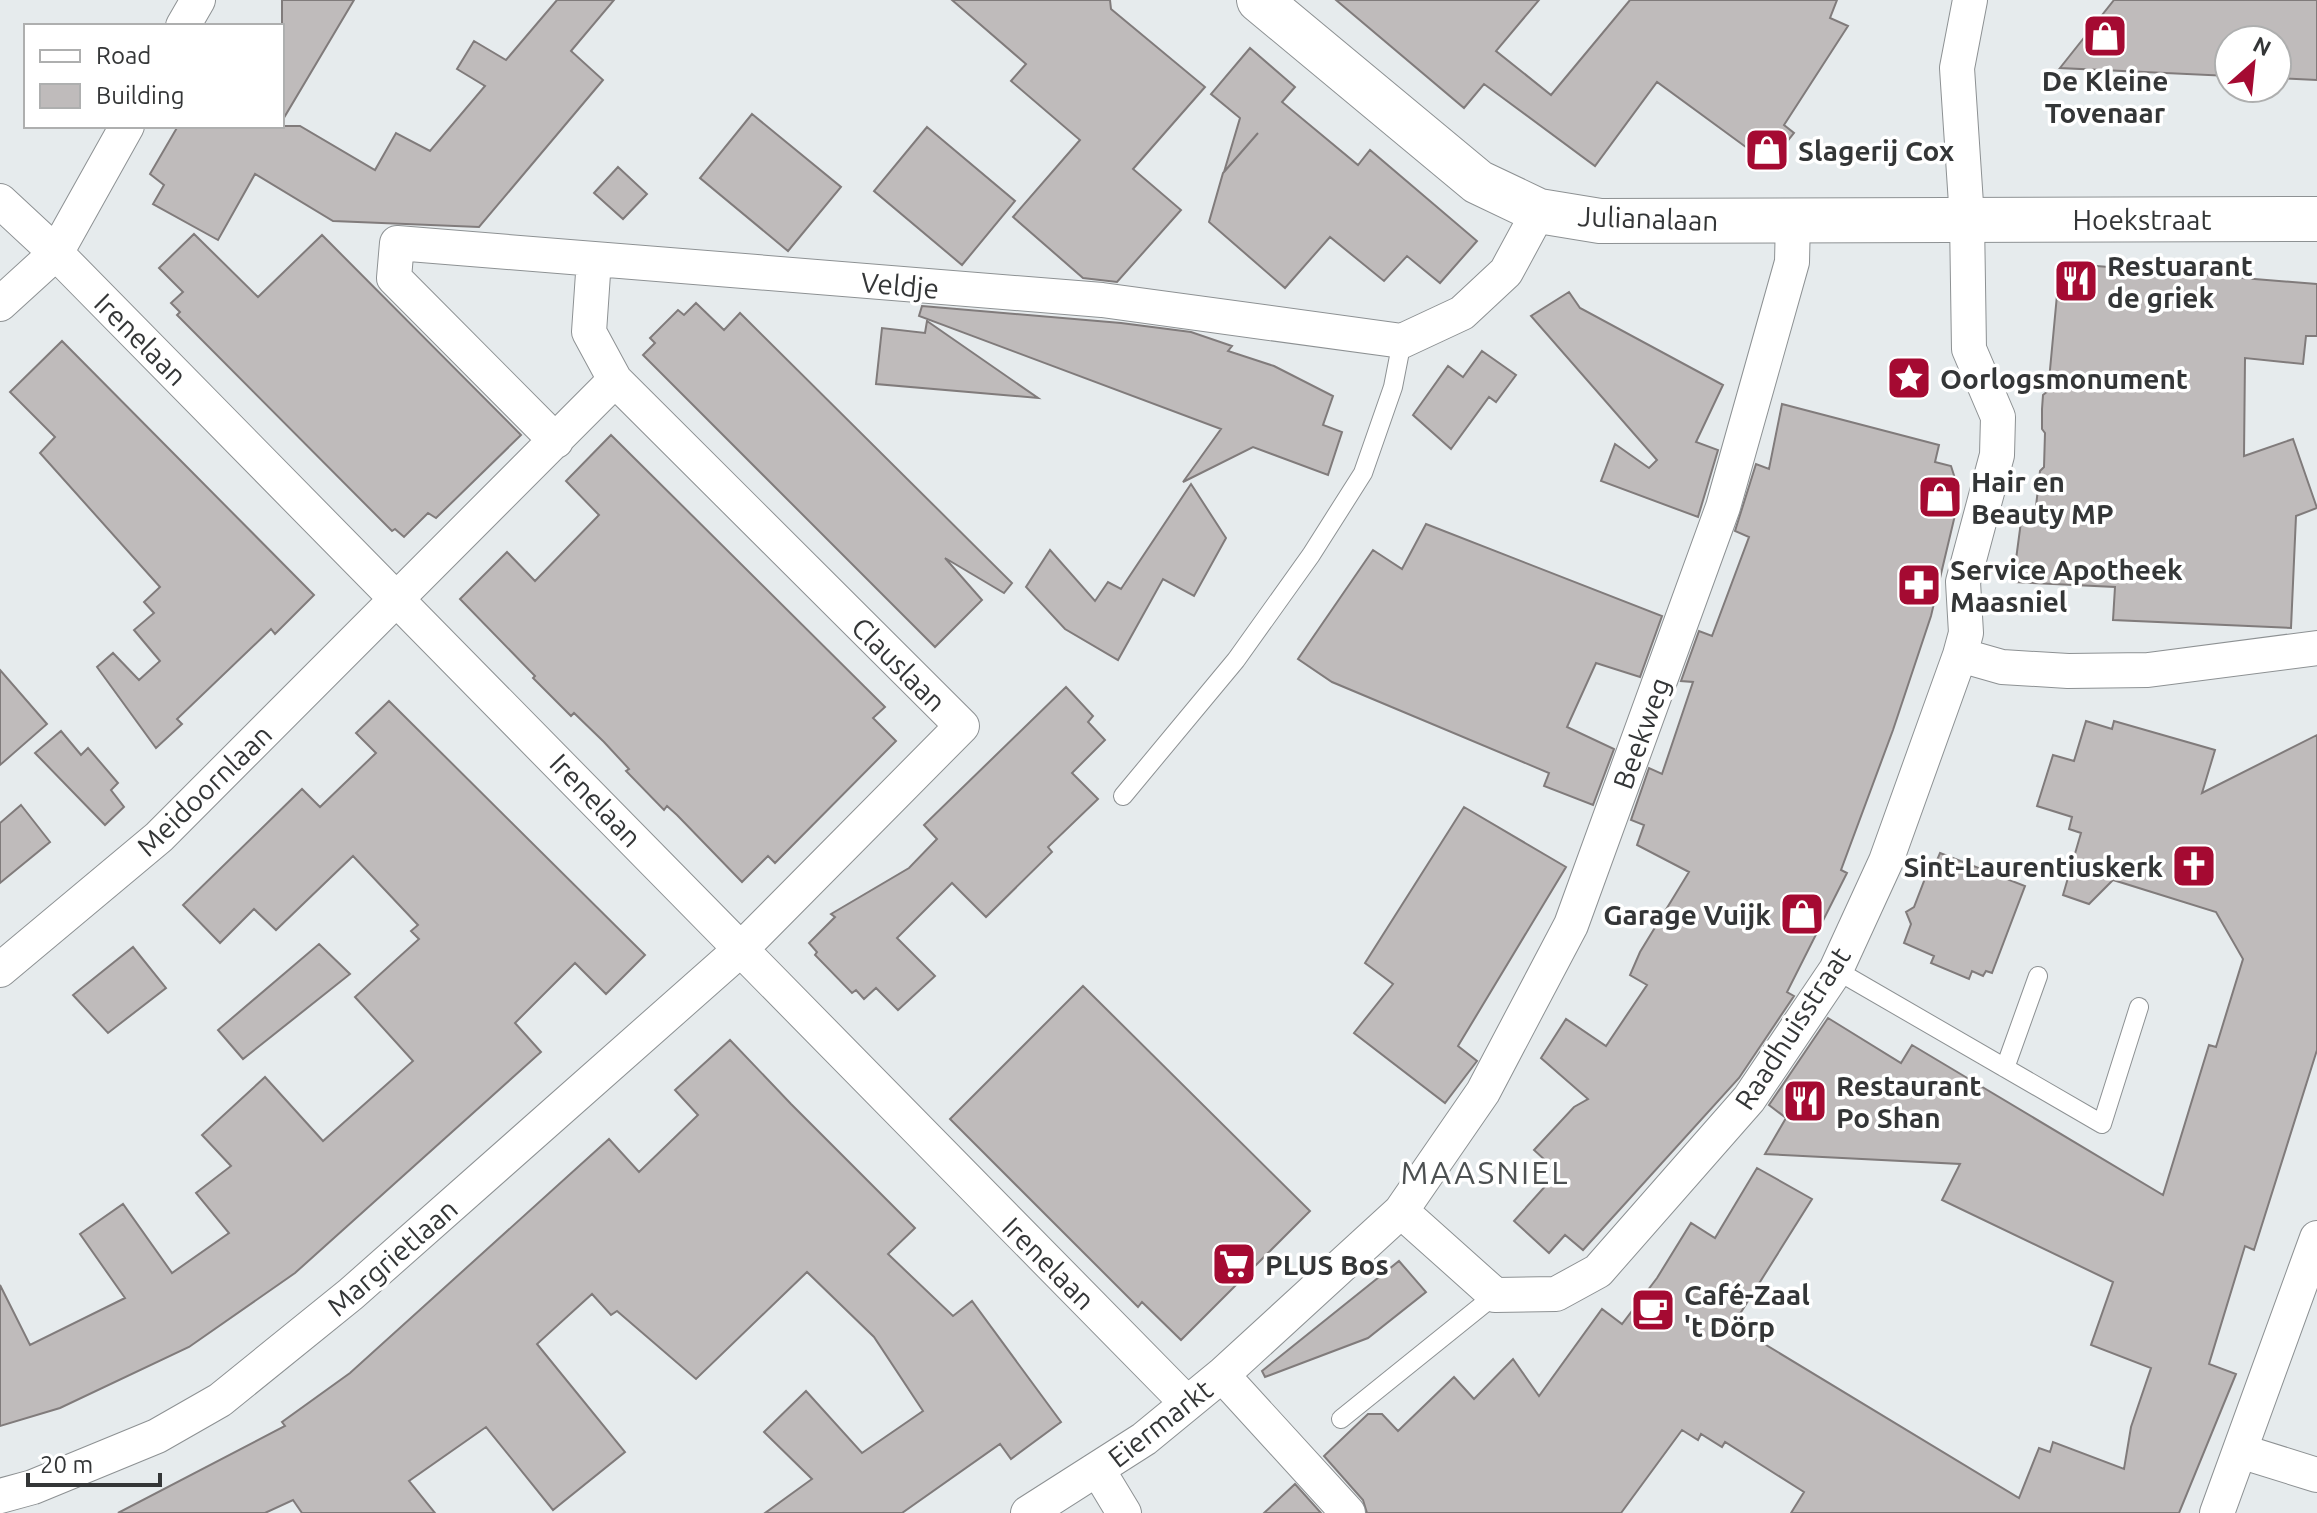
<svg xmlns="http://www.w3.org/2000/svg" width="2317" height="1513" font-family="Ubuntu,sans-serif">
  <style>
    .building { fill: #bfbbbb; stroke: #807b7b; stroke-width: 2 }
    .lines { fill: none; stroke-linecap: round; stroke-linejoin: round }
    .lane-casing { stroke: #8d9193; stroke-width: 20 }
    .street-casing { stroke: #8d9193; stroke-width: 36 }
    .secondary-casing { stroke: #8d9193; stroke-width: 46 }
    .lane { stroke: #fff; stroke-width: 18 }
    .street { stroke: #fff; stroke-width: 34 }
    .secondary { stroke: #fff; stroke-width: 44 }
    .labels { text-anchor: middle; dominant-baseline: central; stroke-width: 7; stroke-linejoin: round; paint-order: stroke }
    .poi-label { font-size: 28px; font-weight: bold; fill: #343637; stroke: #fff; text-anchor: start }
    .street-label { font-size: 28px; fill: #343637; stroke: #fff }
    .quarter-label { font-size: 32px; letter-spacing: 2px; fill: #4d5152; stroke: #fff }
  </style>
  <rect width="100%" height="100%" fill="#e6ebed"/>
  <path class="building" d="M282,0H354L282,121Z
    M557,0H614L571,51L603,80L479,227L333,221L255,174L218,240L153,204L164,185L150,174L178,126H300L375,170L396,133L430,151L485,86L457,69L474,41L506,60Z
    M952,0H1110L1111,9L1205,87L1133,169L1181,210L1117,282L1083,278L1013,217L1080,140L1011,81L1026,64Z
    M1336,0H1539L1496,51L1551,95L1630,0H1837L1830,18L1848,26L1784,125L1794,133L1769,164L1657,82L1595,166L1484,84L1464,108Z
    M2114,0H2317V80L2277,78V40H2229V76L2060,68Z
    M1250,48L1295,87L1282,102L1358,165L1370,150L1477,241L1440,283L1407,256L1384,281L1330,237L1285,288L1209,222L1223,173L1258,133L1224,172L1240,118L1211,94Z
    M752,114L841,187L788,251L700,178Z
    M927,127L1015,201L962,265L874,191Z
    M618,167L647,194L623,219L594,193Z
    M194,234L258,297L322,235L521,435L436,518L428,513L404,537L395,529L392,531L177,315L180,312L171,303L183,292L159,268Z
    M2060,263L2317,284V336H2306L2303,364L2245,358L2244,456L2293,439L2317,508L2296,516L2291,628L2113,620L2115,587L2013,582L2022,514L2035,515L2040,471L2044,467L2045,433L2042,429V409L2043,395L2048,391Z
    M1569,292L1580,308L1723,385L1696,442L1718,450L1698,517L1601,481L1615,444L1649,468L1657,460L1531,316Z
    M696,303L724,330L740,313L1012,583L1004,593L945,558L982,600L935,647L643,355L655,343L650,338L678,310L684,315Z
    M922,306L1121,323L1191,332L1232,346L1228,351L1274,366L1333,396L1323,425L1342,432L1328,475L1253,447L1183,482L1221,429L919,316Z
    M927,321L1038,398L876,384L882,328L925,333Z
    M62,341L314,595L275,634L271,629L177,719L182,724L156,748L97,667L113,653L139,680L160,661L134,630L154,613L144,602L160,587L40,453L55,437L10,392Z
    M1482,351L1516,375L1496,402L1489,397L1451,449L1413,415L1448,366L1463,377Z
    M1782,404L1939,445L1935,462L1951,466L1960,494L1931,616L1893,730L1841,870L1847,873L1787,992L1794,996L1739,1078L1583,1250L1565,1235L1549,1253L1514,1221L1558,1172L1534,1150L1574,1107L1588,1099L1541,1058L1566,1019L1606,1046L1647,985L1630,975L1640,952L1689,872L1637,845L1644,825L1631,820L1649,768L1662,774L1693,682L1681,681L1699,631L1712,636L1749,537L1735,531L1756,464L1769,469Z
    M611,435L885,707L873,718L896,741L775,863L768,856L742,882L677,815L667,806L664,810L626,771L629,769L604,742L574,713L571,716L533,678L535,676L460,599L507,552L535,581L599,515L566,481Z
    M1191,484L1226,538L1194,596L1163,579L1118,660L1065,629L1026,587L1050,550L1095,601L1108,582L1121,589Z
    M1426,524L1662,616L1640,677L1596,663L1567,727L1614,749L1593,805L1544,786L1549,773L1332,682L1298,659L1373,550L1402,569Z
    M0,670L47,724L0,765Z
    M1066,687L1093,716L1088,722L1105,740L1072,773L1098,799L1048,847L1052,852L986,917L952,883L897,938L935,976L898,1010L876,988L864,999L856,990L852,993L815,955L817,952L809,943L835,917L831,914L909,868L937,839L924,825Z
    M389,701L645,955L606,994L575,963L515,1023L541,1052L295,1273L189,1347L60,1408L0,1426V1285L30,1345L125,1298L80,1234L123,1204L172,1273L229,1233L196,1193L231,1166L202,1135L265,1077L323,1141L413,1061L355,997L419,939L411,931L418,925L353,856L276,930L254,909L220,943L183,905L302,789L320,807L376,753L356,733Z
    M2086,721L2112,729L2114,721L2215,750L2202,793L2317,735V1050L2254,1250L2245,1246L2209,1364L2236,1374L2179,1513H1791L1804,1492L1725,1442L1722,1447L1701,1434L1698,1440L1682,1430L1621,1513H1367L1363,1500L1324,1456L1368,1414H1382L1398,1431L1454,1377L1474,1399L1513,1359L1539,1396L1602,1309L1622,1324L1657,1278L1691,1223L1715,1238L1757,1168L1812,1199L1733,1325L2019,1498L2039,1448L2050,1452L2053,1442L2124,1469L2131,1427L2151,1368L2091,1345L2113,1282L1942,1200L1960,1164L1765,1154L1786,1118L1769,1105L1828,1018L1901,1063L1912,1045L2163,1195L2209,1045L2216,1047L2243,959L2216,912L2113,880L2089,904L2063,895L2081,833L2069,829L2072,817L2037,806L2053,755L2074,761Z
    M61,731L81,755L88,748L118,783L111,790L124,807L105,825L35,753Z
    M21,805L50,842L0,883V823Z
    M1464,807L1566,867L1458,1046L1477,1061L1445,1103L1354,1033L1393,984L1365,963Z
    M1940,853L2025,886L1992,973L1986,971L1983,976L1972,971L1969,979L1931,963L1934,956L1904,943L1911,924L1906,912L1914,907L1926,876L1930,877Z
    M319,944L350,974L243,1059L218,1030Z
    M133,947L166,988L108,1033L73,995Z
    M1083,986L1310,1211L1181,1340L1142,1302L1138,1307L950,1119Z
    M730,1040L791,1104L915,1228L888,1254L953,1316L972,1301L1061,1422L1011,1459L1000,1444L902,1513H765L812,1479L764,1432L806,1391L862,1453L923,1411L874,1337L807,1272L696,1379L617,1311L611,1315L592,1294L537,1344L625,1452L553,1510L486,1427L409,1481L435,1513H302L293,1500L265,1513H118L285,1426L282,1422L350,1373L609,1139L639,1172L698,1115L675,1090Z
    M1399,1261L1426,1292L1368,1338L1265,1377L1262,1371Z
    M1295,1484L1321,1513H1264Z"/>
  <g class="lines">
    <g class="lane-casing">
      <path id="lane" d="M1123,796L1236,660L1311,555L1363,473L1393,387L1402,341
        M1836,970L2102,1124L2139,1007
        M2005,1068L2038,976
        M1341,1419L1495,1295"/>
    </g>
    <g class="street-casing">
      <path id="street" d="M183,26L198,0
        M0,201L56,253L1187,1403
        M594,259L589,332L615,380
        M0,304L56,253L127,126
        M556,441L394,278L397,243L1102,300L1402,341L1462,313L1506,272L1539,211
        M1960,655L2002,667L2068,671L2148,670L2317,648
        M0,970L159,837L615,380L962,726L741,949L351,1294L220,1400L157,1436L33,1487L0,1496
        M1401,1211L1495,1295L1556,1294L1598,1271L1749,1099L1836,970L1886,861L1960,655L1966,633L1963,582L1997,455L1998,417L1969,349L1967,219L1957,68L1970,0
        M1222,1375L1348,1513
        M2240,1451L2317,1475
        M1098,1470L1124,1513
        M1028,1513L1144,1439L1222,1375L1401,1211L1483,1092L1571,925L1723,507L1792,262L1793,219
        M2217,1513L2317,1238"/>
    </g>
    <g class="secondary-casing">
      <path id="secondary" d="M1259,0L1478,182L1539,211L1600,221L2317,219"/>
    </g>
    <use href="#lane" class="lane"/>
    <use href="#street" class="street"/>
    <use href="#secondary" class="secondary"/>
  </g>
  <defs>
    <g id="shop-square" transform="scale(2.3)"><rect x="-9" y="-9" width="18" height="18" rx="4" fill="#a50a32" stroke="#fff"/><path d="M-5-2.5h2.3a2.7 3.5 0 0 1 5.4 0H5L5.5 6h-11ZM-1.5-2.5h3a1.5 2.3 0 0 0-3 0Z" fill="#fff"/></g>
    <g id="restaurant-square" transform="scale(2.3)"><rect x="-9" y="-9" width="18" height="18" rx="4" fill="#a50a32" stroke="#fff"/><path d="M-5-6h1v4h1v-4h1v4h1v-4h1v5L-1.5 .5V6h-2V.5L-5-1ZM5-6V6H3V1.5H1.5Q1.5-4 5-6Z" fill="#fff"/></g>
    <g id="sight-square" transform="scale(2.3)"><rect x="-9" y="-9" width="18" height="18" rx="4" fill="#a50a32" stroke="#fff"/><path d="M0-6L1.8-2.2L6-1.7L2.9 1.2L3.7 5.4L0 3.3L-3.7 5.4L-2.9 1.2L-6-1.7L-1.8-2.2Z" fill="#fff"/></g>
    <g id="pharmacy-square" transform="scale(2.3)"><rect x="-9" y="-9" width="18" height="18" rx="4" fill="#a50a32" stroke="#fff"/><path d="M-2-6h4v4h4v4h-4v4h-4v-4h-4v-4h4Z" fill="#fff"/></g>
    <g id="church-square" transform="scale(2.3)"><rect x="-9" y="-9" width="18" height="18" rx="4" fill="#a50a32" stroke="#fff"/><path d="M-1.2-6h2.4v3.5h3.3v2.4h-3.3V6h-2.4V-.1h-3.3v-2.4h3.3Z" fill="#fff"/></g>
    <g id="supermarket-square" transform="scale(2.3)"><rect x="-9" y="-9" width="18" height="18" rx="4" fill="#a50a32" stroke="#fff"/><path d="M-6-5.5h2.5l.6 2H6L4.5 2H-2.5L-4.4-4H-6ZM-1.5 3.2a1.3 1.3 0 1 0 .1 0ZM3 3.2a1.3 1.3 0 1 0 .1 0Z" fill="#fff"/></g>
    <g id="cafe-square" transform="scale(2.3)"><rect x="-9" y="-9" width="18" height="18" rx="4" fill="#a50a32" stroke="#fff"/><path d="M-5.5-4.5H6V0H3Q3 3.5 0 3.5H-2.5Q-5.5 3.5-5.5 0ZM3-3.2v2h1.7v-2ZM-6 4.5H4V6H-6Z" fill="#fff"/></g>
  </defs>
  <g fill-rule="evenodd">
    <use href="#shop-square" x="2105" y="36"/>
    <use href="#shop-square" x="1767" y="150"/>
    <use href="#restaurant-square" x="2076" y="281"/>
    <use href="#sight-square" x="1909" y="378"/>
    <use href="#shop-square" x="1940" y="497"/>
    <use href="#pharmacy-square" x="1919" y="585"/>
    <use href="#church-square" x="2194" y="866"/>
    <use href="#shop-square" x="1802" y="914"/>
    <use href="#restaurant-square" x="1805" y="1101"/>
    <use href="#supermarket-square" x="1234" y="1264"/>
    <use href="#cafe-square" x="1653" y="1310"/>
  </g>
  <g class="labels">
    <g class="poi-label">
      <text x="2105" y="80" text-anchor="middle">De Kleine<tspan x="2105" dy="32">Tovenaar</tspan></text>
      <text x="1798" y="150">Slagerij Cox</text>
      <text x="2107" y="265">Restuarant<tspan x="2107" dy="32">de griek</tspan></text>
      <text x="1940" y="378">Oorlogsmonument</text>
      <text x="1971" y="481">Hair en<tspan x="1971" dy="32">Beauty MP</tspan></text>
      <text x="1950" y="569">Service Apotheek<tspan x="1950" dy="32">Maasniel</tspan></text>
      <text x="2163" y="866" text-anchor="end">Sint-Laurentiuskerk</text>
      <text x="1771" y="914" text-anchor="end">Garage Vuijk</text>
      <text x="1836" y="1085">Restaurant<tspan x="1836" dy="32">Po Shan</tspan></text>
      <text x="1265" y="1264">PLUS Bos</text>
      <text x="1684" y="1294">Café-Zaal<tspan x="1684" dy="32">'t Dörp</tspan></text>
    </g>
    <g class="street-label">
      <text transform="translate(1648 218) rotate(2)">Julianalaan</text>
      <text x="2142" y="219">Hoekstraat</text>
      <text transform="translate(900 285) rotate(5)">Veldje</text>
      <text transform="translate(141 339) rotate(45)">Irenelaan</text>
      <text transform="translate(899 664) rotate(45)">Clauslaan</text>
      <text transform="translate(1641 733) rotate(-70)">Beekweg</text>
      <text transform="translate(204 790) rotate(-44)">Meidoornlaan</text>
      <text transform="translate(596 800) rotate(46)">Irenelaan</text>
      <text transform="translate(1792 1028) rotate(-57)">Raadhuisstraat</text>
      <text transform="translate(392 1257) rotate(-41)">Margrietlaan</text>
      <text transform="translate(1049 1263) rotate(45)">Irenelaan</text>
      <text transform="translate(1160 1423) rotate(-38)">Eiermarkt</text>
    </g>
    <g class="quarter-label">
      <text x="1485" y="1172">MAASNIEL</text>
    </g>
  </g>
  <rect x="24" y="24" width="260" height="104" fill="#ffffff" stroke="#aeafaf" stroke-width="2"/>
  <rect x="40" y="50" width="40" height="12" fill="#ffffff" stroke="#aeafaf" stroke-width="2"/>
  <text x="96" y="64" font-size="24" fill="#343637">Road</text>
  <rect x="40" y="84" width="40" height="24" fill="#bfbbbb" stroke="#aeafaf" stroke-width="2"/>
  <text x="96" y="104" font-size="24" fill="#343637">Building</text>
  <g transform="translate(2253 64) rotate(27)"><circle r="38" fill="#ffffff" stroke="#aeafaf" stroke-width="2"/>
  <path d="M0-6L14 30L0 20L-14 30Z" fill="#a50a32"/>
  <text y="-12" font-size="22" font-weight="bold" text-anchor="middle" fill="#343637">N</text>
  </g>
  <path d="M28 1473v12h132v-12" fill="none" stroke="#343637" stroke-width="4"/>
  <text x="40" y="1473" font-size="24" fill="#343637" stroke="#ffffff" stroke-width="6" paint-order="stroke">20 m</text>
</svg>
